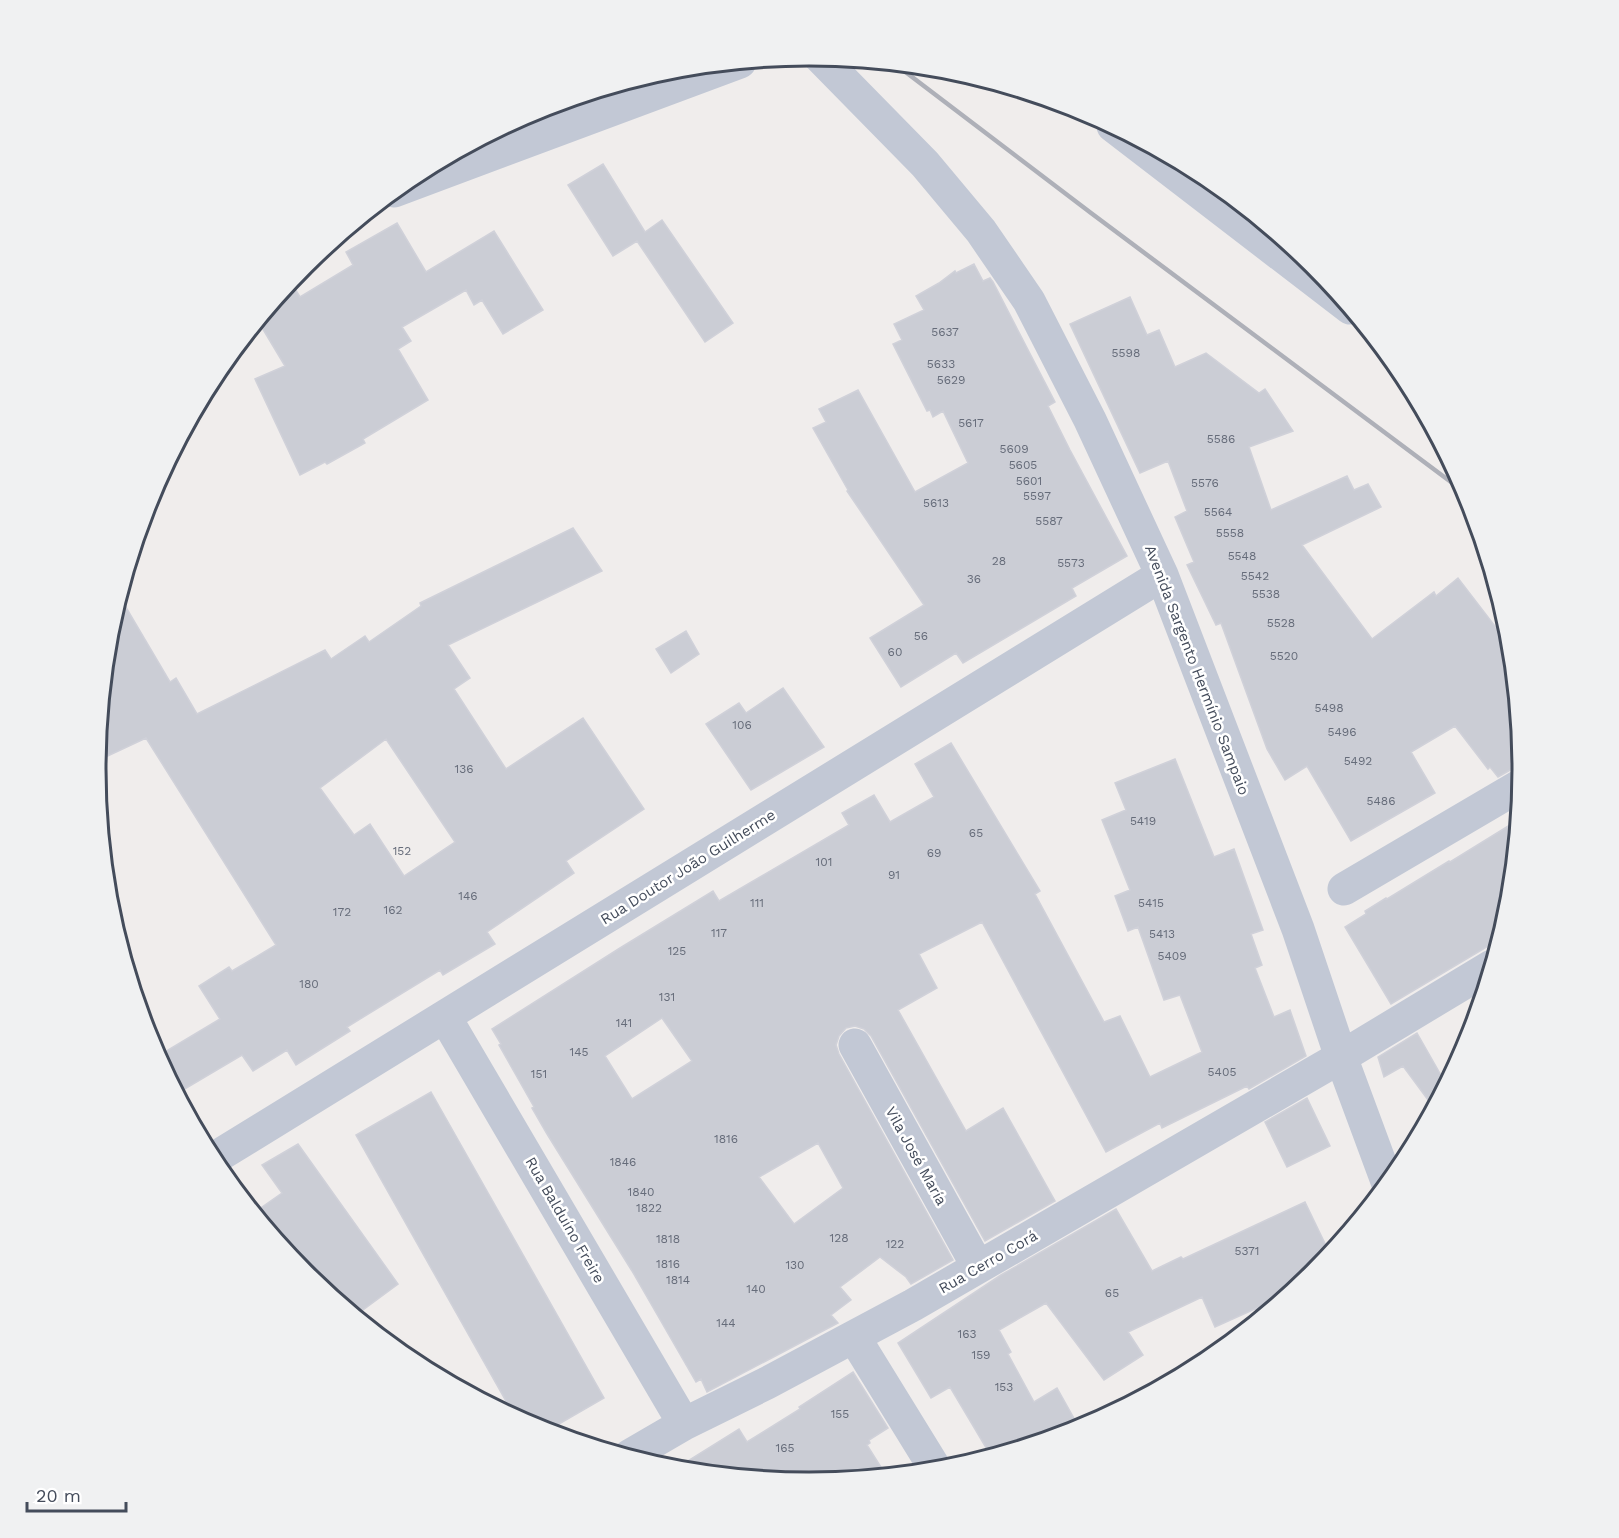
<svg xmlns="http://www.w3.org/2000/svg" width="1619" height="1538" font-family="'Work Sans',sans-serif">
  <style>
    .building { fill: #cbcdd5; stroke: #d0d1d9; stroke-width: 1.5; fill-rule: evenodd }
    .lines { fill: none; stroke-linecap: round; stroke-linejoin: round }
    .minor { stroke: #c2c8d5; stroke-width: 33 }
    .rail { stroke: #aeb0b8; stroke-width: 4.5 }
    .labels { text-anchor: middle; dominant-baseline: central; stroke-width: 5; stroke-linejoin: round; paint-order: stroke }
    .number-label { font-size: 12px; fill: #666c7a }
    .street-label { font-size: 15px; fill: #444c5b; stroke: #fff }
    .rim { fill: none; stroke: #444c5b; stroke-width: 3 }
  </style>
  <rect width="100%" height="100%" fill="#f0edec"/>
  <path class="building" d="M603,164L645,232L662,220L733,323L705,342L637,241L613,256L568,185Z
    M397,223L426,272L494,231L543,310L503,334L482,300L474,305L466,290L402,327L411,341L398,349L428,400L363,439L365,443L327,464L325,462L300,475L255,379L285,366L258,321L291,282L300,297L353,265L346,252Z
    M974,264L983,281L990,278L993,282L1055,402L1048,406L1070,450L1127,556L1072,588L1076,596L963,663L956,653L901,687L870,638L924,605L847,491L848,490L813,428L826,422L819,409L858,390L915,492L968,463L943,411L933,417L930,410L927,411L893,344L902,340L894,324L924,310L916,296L939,283L955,271L956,273Z
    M1130,297L1147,335L1159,330L1175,367L1206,353L1259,393L1265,389L1293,431L1249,447L1271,510L1347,476L1354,490L1368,484L1381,507L1302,545L1372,639L1434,592L1436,596L1458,578L1511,647L1523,767L1512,769L1498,777L1490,767L1488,769L1455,726L1411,752L1435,793L1351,841L1307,766L1285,780L1267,749L1221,623L1216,625L1187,565L1194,562L1175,517L1187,511L1168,461L1140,473L1070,324Z
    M573,528L602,571L448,645L470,678L454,689L506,769L583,718L644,809L566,861L574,873L487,932L495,944L443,975L440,970L347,1027L350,1031L296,1065L287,1050L253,1071L242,1055L178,1093L158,1056L220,1019L199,986L229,967L232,971L276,945L146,738L97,761L110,629L120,597L170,682L176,678L197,714L325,650L331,659L365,636L369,642L421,606L420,603ZM386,739L455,842L404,876L370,824L354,835L320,788Z
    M686,631L699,654L671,673L656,649Z
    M783,688L824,747L751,790L706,724L739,703L746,713Z
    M951,743L1040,891L1035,894L1104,1022L1120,1016L1150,1077L1202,1052L1180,995L1164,1000L1138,927L1128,931L1115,896L1130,890L1102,820L1126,810L1115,783L1175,759L1214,857L1234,849L1263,930L1251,934L1262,965L1255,968L1274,1017L1290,1010L1306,1056L1249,1089L1247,1086L1162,1128L1160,1123L1106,1152L982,922L919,954L937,988L898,1010L966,1131L1003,1108L1055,1201L985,1241L871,1036L864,1029L855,1026L846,1028L839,1036L836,1045L839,1054L953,1260L911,1284L906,1277L880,1257L840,1287L851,1300L831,1315L838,1323L707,1392L701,1379L696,1382L632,1271L547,1134L532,1108L534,1107L499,1045L501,1044L492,1029L620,948L713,891L719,901L849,825L842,813L874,795L890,822L934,797L915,764ZM662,1018L692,1061L632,1099L605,1056ZM818,1143L843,1188L794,1224L759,1177Z
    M1518,820L1509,909L1500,939L1391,1004L1345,927L1366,914L1365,911L1386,898L1387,899L1449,861L1450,862Z
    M1417,1033L1446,1084L1434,1108L1403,1066L1384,1077L1378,1057Z
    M431,1092L604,1398L547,1431L536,1428L515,1417L356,1135Z
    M1307,1098L1330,1146L1287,1167L1265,1122Z
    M298,1144L398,1284L356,1315L305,1273L255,1212L282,1193L262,1165Z
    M1305,1202L1330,1254L1314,1274L1261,1317L1257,1308L1215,1327L1202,1297L1128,1332L1143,1355L1104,1380L1046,1303L999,1330L1011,1352L1008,1354L1034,1402L1057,1388L1080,1429L991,1456L950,1387L931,1398L898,1343L1001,1275L1116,1209L1152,1271L1181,1257L1183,1259Z
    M853,1372L888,1428L869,1440L870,1443L867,1445L886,1475L809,1482L675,1469L739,1429L747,1442L800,1409L799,1407Z"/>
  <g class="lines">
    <path class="minor" d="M819,56L925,164L981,231L1029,301L1090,420L1162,575L1298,929L1341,1057L1388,1184
      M1113,126L1350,308
      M394,191L740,62
      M1344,889L1521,785
      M445,1017L684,1424
      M855,1045L978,1267
      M213,1159L1162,575
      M854,1337L936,1470
      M629,1456L684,1424L767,1383L913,1305L1341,1057L1492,966"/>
    <path class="rail" d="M895,64L1091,213L1467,494"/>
  </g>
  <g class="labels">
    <g class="number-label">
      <text x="945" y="332">5637</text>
      <text x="1126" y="353">5598</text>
      <text x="941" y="364">5633</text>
      <text x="951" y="380">5629</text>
      <text x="971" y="423">5617</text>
      <text x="1221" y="439">5586</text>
      <text x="1014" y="449">5609</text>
      <text x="1023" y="465">5605</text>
      <text x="1029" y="481">5601</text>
      <text x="1205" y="483">5576</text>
      <text x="1037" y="496">5597</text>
      <text x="936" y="503">5613</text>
      <text x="1218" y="512">5564</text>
      <text x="1049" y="521">5587</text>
      <text x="1230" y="533">5558</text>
      <text x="1242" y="556">5548</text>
      <text x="999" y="561">28</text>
      <text x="1071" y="563">5573</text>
      <text x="1255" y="576">5542</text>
      <text x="974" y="579">36</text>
      <text x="1266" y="594">5538</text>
      <text x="1281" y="623">5528</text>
      <text x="921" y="636">56</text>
      <text x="895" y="652">60</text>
      <text x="1284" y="656">5520</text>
      <text x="1329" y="708">5498</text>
      <text x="742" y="725">106</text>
      <text x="1342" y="732">5496</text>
      <text x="1358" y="761">5492</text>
      <text x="464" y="769">136</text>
      <text x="1381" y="801">5486</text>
      <text x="1143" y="821">5419</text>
      <text x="976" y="833">65</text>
      <text x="402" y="851">152</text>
      <text x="934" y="853">69</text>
      <text x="824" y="862">101</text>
      <text x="894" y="875">91</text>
      <text x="468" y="896">146</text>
      <text x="757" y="903">111</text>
      <text x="1151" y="903">5415</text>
      <text x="393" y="910">162</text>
      <text x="342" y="912">172</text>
      <text x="719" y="933">117</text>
      <text x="1162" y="934">5413</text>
      <text x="677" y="951">125</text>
      <text x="1172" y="956">5409</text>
      <text x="309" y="984">180</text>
      <text x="667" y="997">131</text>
      <text x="624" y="1023">141</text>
      <text x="579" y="1052">145</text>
      <text x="1222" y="1072">5405</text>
      <text x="539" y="1074">151</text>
      <text x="726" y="1139">1816</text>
      <text x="623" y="1162">1846</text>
      <text x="641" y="1192">1840</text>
      <text x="649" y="1208">1822</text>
      <text x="839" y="1238">128</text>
      <text x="668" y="1239">1818</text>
      <text x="895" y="1244">122</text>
      <text x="1247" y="1251">5371</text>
      <text x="668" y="1264">1816</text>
      <text x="795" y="1265">130</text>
      <text x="678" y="1280">1814</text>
      <text x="756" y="1289">140</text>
      <text x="1112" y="1293">65</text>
      <text x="726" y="1323">144</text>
      <text x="967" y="1334">163</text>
      <text x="981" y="1355">159</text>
      <text x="1004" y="1387">153</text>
      <text x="840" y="1414">155</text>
      <text x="785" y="1448">165</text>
    </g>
    <g class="street-label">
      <text transform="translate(1197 670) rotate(69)">Avenida Sargento Hermínio Sampaio</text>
      <text transform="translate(688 867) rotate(-32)">Rua Doutor João Guilherme</text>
      <text transform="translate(916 1156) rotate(61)">Vila José María</text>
      <text transform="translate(565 1220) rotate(60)">Rua Balduíno Freire</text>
      <text transform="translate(988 1262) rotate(-30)">Rua Cerro Corá</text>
    </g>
  </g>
  <path d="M0 0H1619V1538H0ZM106 769a703 703 0 1 1 1406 0a703 703 0 1 1-1406 0Z" fill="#f0f1f2" fill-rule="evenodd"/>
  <path class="rim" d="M106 769a703 703 0 1 1 1406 0a703 703 0 1 1-1406 0Z"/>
  <path d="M27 1502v9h99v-9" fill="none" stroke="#444c5b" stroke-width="3"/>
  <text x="36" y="1502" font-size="18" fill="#444c5b" stroke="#ffffff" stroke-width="4.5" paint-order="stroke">20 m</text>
</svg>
